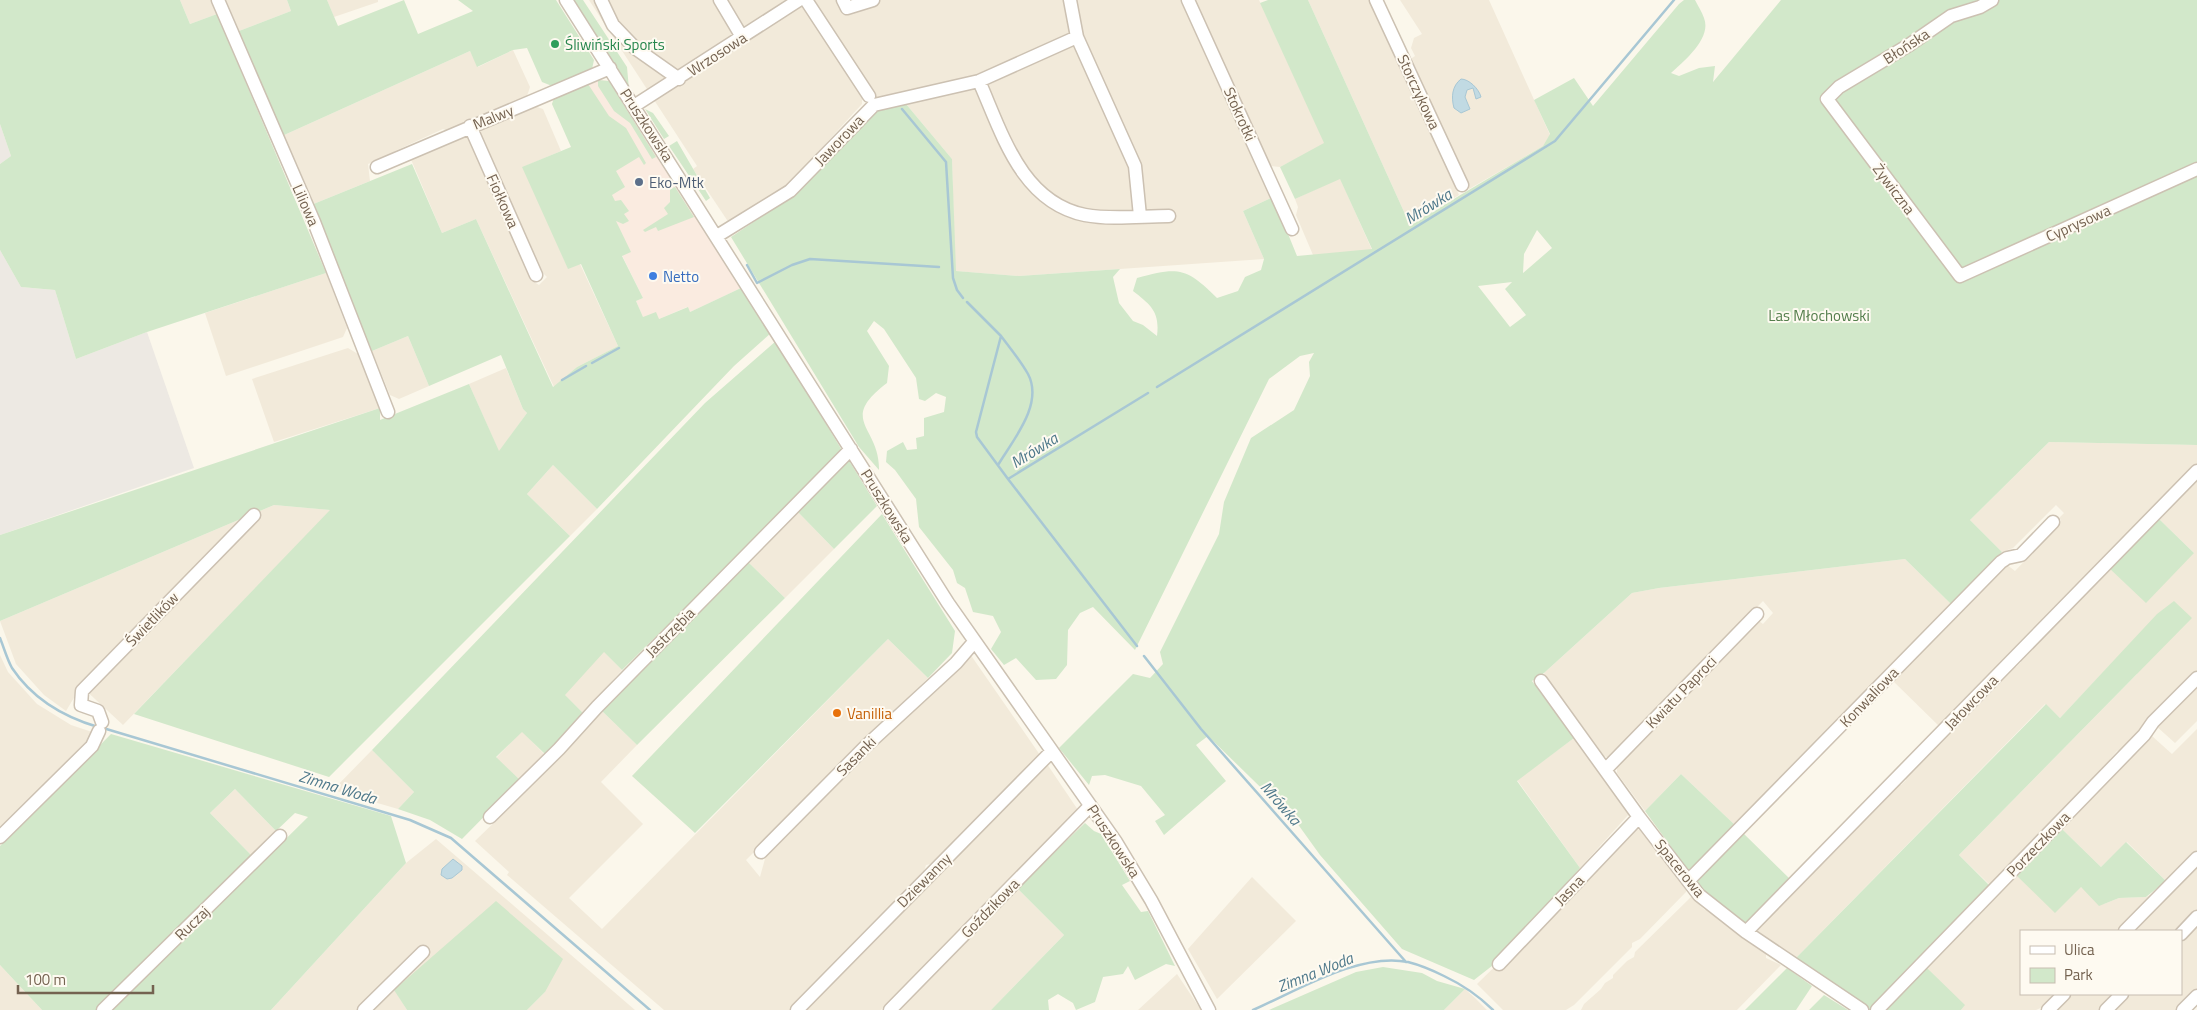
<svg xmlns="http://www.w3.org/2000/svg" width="2197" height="1010" font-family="'Titillium Web',sans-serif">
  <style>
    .residential { fill: #f2eada }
    .commercial { fill: #faebe0 }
    .industrial { fill: #ede9e3 }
    .green { fill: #d2e8ca; fill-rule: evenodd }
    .water { fill: #c1dae3; stroke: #a8c7d4 }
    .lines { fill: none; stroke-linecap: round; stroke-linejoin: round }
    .stream { stroke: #a8c7d4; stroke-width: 2.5 }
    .minor-casing { stroke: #ccc1b2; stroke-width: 15 }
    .minor { stroke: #fff; stroke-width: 12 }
    .leisure-dot { fill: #2e9e5b; stroke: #fefaf1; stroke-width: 2 }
    .service-dot { fill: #5c6f8a; stroke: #fefaf1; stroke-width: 2 }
    .shop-dot { fill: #3f7fe0; stroke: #fefaf1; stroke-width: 2 }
    .food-dot { fill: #e8710a; stroke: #fefaf1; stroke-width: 2 }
    .labels { text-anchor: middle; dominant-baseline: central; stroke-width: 4; stroke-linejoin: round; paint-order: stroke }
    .leisure-label { font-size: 15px; fill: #27864d; stroke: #fefaf1; text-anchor: start }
    .street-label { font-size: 15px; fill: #746250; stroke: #fefaf1 }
    .service-label { font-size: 15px; fill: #4e5e75; stroke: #fefaf1; text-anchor: start }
    .shop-label { font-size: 15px; fill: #366cbe; stroke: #fefaf1; text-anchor: start }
    .park-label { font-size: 15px; fill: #547e4c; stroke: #fefaf1 }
    .food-label { font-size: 15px; fill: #c56008; stroke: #fefaf1; text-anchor: start }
    .water-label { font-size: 16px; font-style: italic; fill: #4f798b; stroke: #fefaf1 }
  </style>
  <rect width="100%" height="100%" fill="#fbf7eb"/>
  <path class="residential" d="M180,0H212L217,14L190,24Z
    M226,0H287L291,11L239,31Z
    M327,0H378V2L334,17Z
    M589,0H1183L1273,197L1243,211L1264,259L1019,276L955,271L952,159L906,104L880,109L874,94L862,96V104L784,189L729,223L693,169L697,166Z
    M1194,0H1259L1325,144L1280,167L1270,166Z
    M1308,0H1370L1429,130L1459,195L1410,225Z
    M1400,0H1489L1550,135L1543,146L1469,189L1412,65V58L1415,56L1411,48L1414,38L1422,34Z
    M513,50L530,87L527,96L448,131L443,129L395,151L392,155L368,164L370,181L311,205L282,136L470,51L478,67Z
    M534,106L543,109L561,151L523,167L568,268L580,264L618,346L577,367L554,387L476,219L442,233L410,157L467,132L534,282L539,285L547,277L541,271L477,130Z
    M1340,178L1372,250L1313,255L1296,215L1298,207L1295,199Z
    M326,273L347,328L343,337L226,376L205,313Z
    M408,336L429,386L399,399L390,395L372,351Z
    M348,348L358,354L380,408L274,442L252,379Z
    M506,368L523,409L527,413L499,452L469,384Z
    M2049,442L2197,445V467L1941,728L1892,680L2006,564L2015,571L2060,524L2061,520L2059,518L2064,513L2056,505L2013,548L2002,552L1970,520Z
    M553,465L597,509L570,536L527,494Z
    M2197,476V671L2170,695V699L2143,729L2123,750L2121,749L2117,751L2110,759L2111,762L1990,885L1959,855L2137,674L2109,666L2060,718L2045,704L1794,960L1775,944L1758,935V926L1845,836L1849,837L1853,833L1852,829L1896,784L1901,785L1906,780L1905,775L1932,748L1937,746L1938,741L1948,730L1956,727V723L2011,667H2016L2021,662L2019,658L2108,567L2194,553L2157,517Z
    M274,505L331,510L123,725L81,686L66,711L44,695L16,664L0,621Z
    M797,511L834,549L785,598L747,561Z
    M1905,559L1951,604L1736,826L1681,774L1645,811L1617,773V765L1759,621L1763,624L1773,613L1763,601L1609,758L1604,756L1544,673L1632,593L1659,588Z
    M579,626L622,670L583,713L537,668Z
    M888,639L928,678L807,799L796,807V810L746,860L760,877L766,855L970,654L1040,755L973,824L972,823L957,837L935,863L926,865L923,874L792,1010H664L507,875L509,872L475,841L552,766L602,711L637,745L601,782L643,824L569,898L602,929Z
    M0,655L8,672L37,704L71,725L95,733L0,828Z
    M2197,683V721L2175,743L2155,725Z
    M2197,729V850L2166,881L2127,842L2101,867L2061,828L2152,736L2172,754Z
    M522,731L545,755L520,780L496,758Z
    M1574,738L1629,814L1580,868L1517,780Z
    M372,750L414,792L398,809L333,790Z
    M1047,764L1078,810L881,1010H804Z
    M235,789L276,831L251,855L210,813Z
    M1635,829L1643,830L1662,859L1664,861L1667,860L1687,888L1686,892L1640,939L1632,943V947L1574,1005L1566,1010H1503L1477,984Z
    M436,839L635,1010H527L545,992L394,989L407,1010H271L406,863Z
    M2197,866V914L2180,931H2133L2160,906L2162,901Z
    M2016,875L2081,887L2104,904L2119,898L2146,897L2154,893L2117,931H2021V994H2056L2045,1006L2036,1010H1961L1964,1006L1926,967Z
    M1252,877L1296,921L1217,999L1188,949Z
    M1017,888L1064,935L991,1010H897Z
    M1691,897H1695L1701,902L1700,906L1705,910L1708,908L1741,933V937L1766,954V958L1781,965L1737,1010H1581L1584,1004L1601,989L1605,983L1613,978V975L1627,961L1634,957L1635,952Z
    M2197,920V992L2191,998H2185L2180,1004L2179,1010H2111L2124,994H2181V937Z
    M0,965L42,1010H0Z
    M1177,974L1201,1010H1138Z
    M1465,989L1475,998L1487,1010H1444Z
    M2071,994H2118L2102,1010H2055Z"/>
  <path class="commercial" d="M601,80L609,81L694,216L697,215L741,288L690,312L687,307L659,319L643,317L636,301L643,298L622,255L630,252L552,104L554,98Z"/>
  <path class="industrial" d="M0,124L11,156L0,164Z
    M0,250L21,287L55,290L76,359L147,332L194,468L0,535Z"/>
  <path class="green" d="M0,0H180L190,24L217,14L326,273L147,332L76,359L55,290L21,287L0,250V164L11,156L0,124Z
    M287,0H327L338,26L404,0L418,34L473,11L458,0H556L594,60L592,69L552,86L542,82L527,48L513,50L477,67L470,51L282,136L239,31L291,11Z
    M572,0H583L627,67L629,89Z
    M1268,0H1308L1410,225L1543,146L1550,134L1534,100L1574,78L1593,106L1679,4L1684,0H1695C1698,6 1702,12 1704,18C1712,38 1684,61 1671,73L1679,76L1699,68L1715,66L1713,82L1781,0H2197V445L2049,442L1970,520L2002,552L1951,604L1905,559L1659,588L1632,593L1544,673L1532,681L1574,738L1517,781L1580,868L1497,962L1474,980L1402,949L1320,855L1297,823L1208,736L1196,745L1226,781L1164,835L1155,821L1165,815L1141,786L1105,775L1092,776L1089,785L1059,748L1133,674L1150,678L1163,664L1160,652L1219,534L1224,502L1251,438L1294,410L1310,376L1309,362L1314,353L1300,356L1269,379L1135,650L1093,607L1080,613L1068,630L1067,665L1056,679L1036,680L1016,658L1004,665L991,649L1001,632L993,616L973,612L965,588L957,583L953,570L919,527L916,499L895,470L886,462L887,451L903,442L907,450L917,449L916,438L924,436V418L944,412L946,397L936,393L925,401L919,399L916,378L884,329L874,321L867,331L889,366L887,383C837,421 880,426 879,470L859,447L731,237L797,193L867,118L880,109L906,104L952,159L956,271L1019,276L1120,269L1113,277L1119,303L1133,321L1143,325L1157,336C1160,312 1151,305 1133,291L1137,278C1178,267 1186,267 1217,298L1238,291L1245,277L1261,270L1264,259L1243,211L1273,197L1297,256L1372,249L1340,179L1295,199L1280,167L1324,143L1260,3ZM1537,230L1552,248L1523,273L1524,254ZM1512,282L1505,289L1526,315L1510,327L1478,286Z
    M598,80L609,81L656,157L652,159L630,123L614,111L598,86Z
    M588,84L609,116L626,128L646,163L644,165L639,157L616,171L625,187L612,195L615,201L621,200L629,211L624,214L629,221L623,224L616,221L631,252L622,256L643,298L636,301L643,317L656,312L659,319L688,307L690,312L741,288L771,333L734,366L597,509L553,465L527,494L570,536L329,777L134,714L330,510L274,505L0,621V535L380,408V420L469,384L499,451L527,413L523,409L501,355L429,386L408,336L372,351L311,205L412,164L442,233L476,219L553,387L577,367L618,346L581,264L568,269L522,167L571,147L552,104L554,98Z
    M645,109L653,113L669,136L664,139Z
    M677,141L710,198L706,201L669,146Z
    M675,187L694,217L658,231L656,227L645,232L643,230L668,214L664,208L670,202V189Z
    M776,341L843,452L622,670L604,652L565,695L583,713L546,755L522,732L496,757L520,780L462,839L430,820L398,809L414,792L372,750L705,403Z
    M848,459L877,506L834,549L797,511Z
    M882,514L955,631L952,653L928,678L888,639L695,833L632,776Z
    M2157,517L2194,553L2146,603L2108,567Z
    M747,561L785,598L637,745L602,711Z
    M2174,601L2192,618L1959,855L1990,886L1872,1009L1867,1010L1794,960L2046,704L2060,718L2157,614Z
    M111,734L391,816L406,863L271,1010H112L308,817L295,813L276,831L235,789L210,813L251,855L204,905L98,1010H42L0,965V846Z
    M1681,774L1736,826L1691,870H1688L1645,811Z
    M1085,823L1094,831L1101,834L1130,881L1122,885L1141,912L1148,911L1175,966L1166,964L1135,980L1128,966L1123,974L1103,977L1095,1002L1076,1010L1073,1003L1058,994L1048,1000L1049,1010H991L1064,935L1017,888Z
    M2061,828L2101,867L2126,842L2166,881L2146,897L2119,898L2099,906L2081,887L2055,913L2016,875Z
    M1743,833L1792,881L1746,926L1701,890L1695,883Z
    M496,901L563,959L545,992L527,1010H407L394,990Z
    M1383,967L1422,973L1437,981L1465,989L1444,1010H1269L1356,972Z
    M1926,967L1965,1005L1961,1010H1884Z
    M1787,968L1812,986L1796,1010H1745Z
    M1824,995L1848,1010H1809Z"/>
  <path class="water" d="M1461,79C1469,79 1479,89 1481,97L1476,99L1473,88L1467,90L1465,97L1470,109L1461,113L1454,108C1451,97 1452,86 1461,79Z
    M453,859L462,866V870L452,878L447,879L441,875L442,869Z"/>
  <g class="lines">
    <path class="stream" d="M902,109L946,162L953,278L957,290L963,298
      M747,265L757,283L792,265L810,259L939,267
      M967,302L1001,336L976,432L977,437L1008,479
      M592,363L619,348
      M562,380L586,366
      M1157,387L1555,141L1674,0
      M998,465C1013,440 1044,404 1028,374C1020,360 1010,348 1001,336
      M0,638C4,648 7,659 12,668C32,698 64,717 98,727
      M1137,646L1008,479L1148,393
      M1144,656L1201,729L1406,962
      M103,728L410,820L451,838L650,1010
      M1253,1010C1297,991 1359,952 1408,962C1420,965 1432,970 1444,976C1463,985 1478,995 1493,1010"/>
    <g class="minor-casing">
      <path id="minor" d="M218,0L314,222L388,412
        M566,0L948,603L1116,842L1151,900L1209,1010
        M601,0L613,25L635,48L679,79
        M720,0L742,37
        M806,0L869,96
        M843,0L847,8L873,0
        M1070,0L1077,37L1135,166L1140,216
        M1188,0L1292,229
        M1376,0L1462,185
        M1992,0L1980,7L1951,16L1909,45L1839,87L1827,99L1960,276L2197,169
        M979,81C1002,133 1021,202 1085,215C1112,220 1142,216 1169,216
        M634,106L799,0
        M470,126L536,275
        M377,167L610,68
        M717,236L790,191L874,105L979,81L1077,37
        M1541,681L1639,817L1699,895L1746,932L1862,1010
        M102,722L98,711L81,705L82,691L254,515
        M1606,769L1757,614
        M490,817L559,749L597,707L851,449
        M0,837L92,746L99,731
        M761,852L867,745L956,663L974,642
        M1688,881L2001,562L2007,558L2021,555L2053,522
        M2125,931L2197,858
        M1746,932L2197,471
        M2181,934L2197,917
        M1499,964L1639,817
        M103,1010L280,836
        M364,1010L423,952
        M797,1010L1052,751
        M890,1010L1090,806
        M1877,1010L2144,735L2153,722L2197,678
        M2048,1010L2064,994
        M2106,1010L2122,994
        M2183,1010L2197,996"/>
    </g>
    <use href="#minor" class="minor"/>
  </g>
  <circle class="leisure-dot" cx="555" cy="44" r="5"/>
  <circle class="service-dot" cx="639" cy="182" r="5"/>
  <circle class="shop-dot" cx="653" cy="276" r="5"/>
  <circle class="food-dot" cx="837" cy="713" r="5"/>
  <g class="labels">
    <g class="leisure-label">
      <text x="565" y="44">Śliwiński Sports</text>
    </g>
    <g class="street-label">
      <text transform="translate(1906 46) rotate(-33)">Błońska</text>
      <text transform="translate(717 54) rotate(-33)">Wrzosowa</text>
      <text transform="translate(1419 92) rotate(65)">Storczykowa</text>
      <text transform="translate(1240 114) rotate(66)">Stokrotki</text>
      <text transform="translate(493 117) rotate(-22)">Malwy</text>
      <text transform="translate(647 125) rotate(57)">Pruszkowska</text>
      <text transform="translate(839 140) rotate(-46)">Jaworowa</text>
      <text transform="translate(1894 189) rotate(53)">Żywiczna</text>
      <text transform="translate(503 201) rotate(66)">Fiołkowa</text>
      <text transform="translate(306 205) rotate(66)">Liliowa</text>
      <text transform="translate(2078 223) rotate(-24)">Cyprysowa</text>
      <text transform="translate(887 506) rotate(58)">Pruszkowska</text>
      <text transform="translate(152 619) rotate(-46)">Świetlików</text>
      <text transform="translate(670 632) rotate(-45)">Jastrzębia</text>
      <text transform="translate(1681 692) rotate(-46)">Kwiatu Paproci</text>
      <text transform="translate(1869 697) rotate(-46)">Konwaliowa</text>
      <text transform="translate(1971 702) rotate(-46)">Jałowcowa</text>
      <text transform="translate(856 756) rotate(-45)">Sasanki</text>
      <text transform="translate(1114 841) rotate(57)">Pruszkowska</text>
      <text transform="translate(2038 844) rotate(-46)">Porzeczkowa</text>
      <text transform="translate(1680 868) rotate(51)">Spacerowa</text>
      <text transform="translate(924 880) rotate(-45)">Dziewanny</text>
      <text transform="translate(1569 890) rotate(-46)">Jasna</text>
      <text transform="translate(990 908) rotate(-46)">Goździkowa</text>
      <text transform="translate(192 923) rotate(-44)">Ruczaj</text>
    </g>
    <g class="service-label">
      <text x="649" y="182">Eko-Mtk</text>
    </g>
    <g class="shop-label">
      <text x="663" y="276">Netto</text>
    </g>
    <g class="park-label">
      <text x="1819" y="315">Las Młochowski</text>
    </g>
    <g class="food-label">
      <text x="847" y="713">Vanillia</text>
    </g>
    <g class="water-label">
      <text transform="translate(1428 206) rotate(-32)">Mrówka</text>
      <text transform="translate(1034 450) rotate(-32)">Mrówka</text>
      <text transform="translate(338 787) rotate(17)">Zimna Woda</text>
      <text transform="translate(1281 803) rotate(49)">Mrówka</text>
      <text transform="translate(1315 972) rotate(-22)">Zimna Woda</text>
    </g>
  </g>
  <rect x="2020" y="930" width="162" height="65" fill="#fefaf1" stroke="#c7bdb1"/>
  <rect x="2030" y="946" width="25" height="8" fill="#ffffff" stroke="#c7bdb1"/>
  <text x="2064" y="955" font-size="15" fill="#746250">Ulica</text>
  <rect x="2030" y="968" width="25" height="15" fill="#d2e8ca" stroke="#c7bdb1"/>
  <text x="2064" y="980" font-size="15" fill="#746250">Park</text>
  <path d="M18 985v8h135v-8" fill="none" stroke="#746250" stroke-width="2.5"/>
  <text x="25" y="985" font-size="15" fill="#746250" stroke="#fefaf1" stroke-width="4" paint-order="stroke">100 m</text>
</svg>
